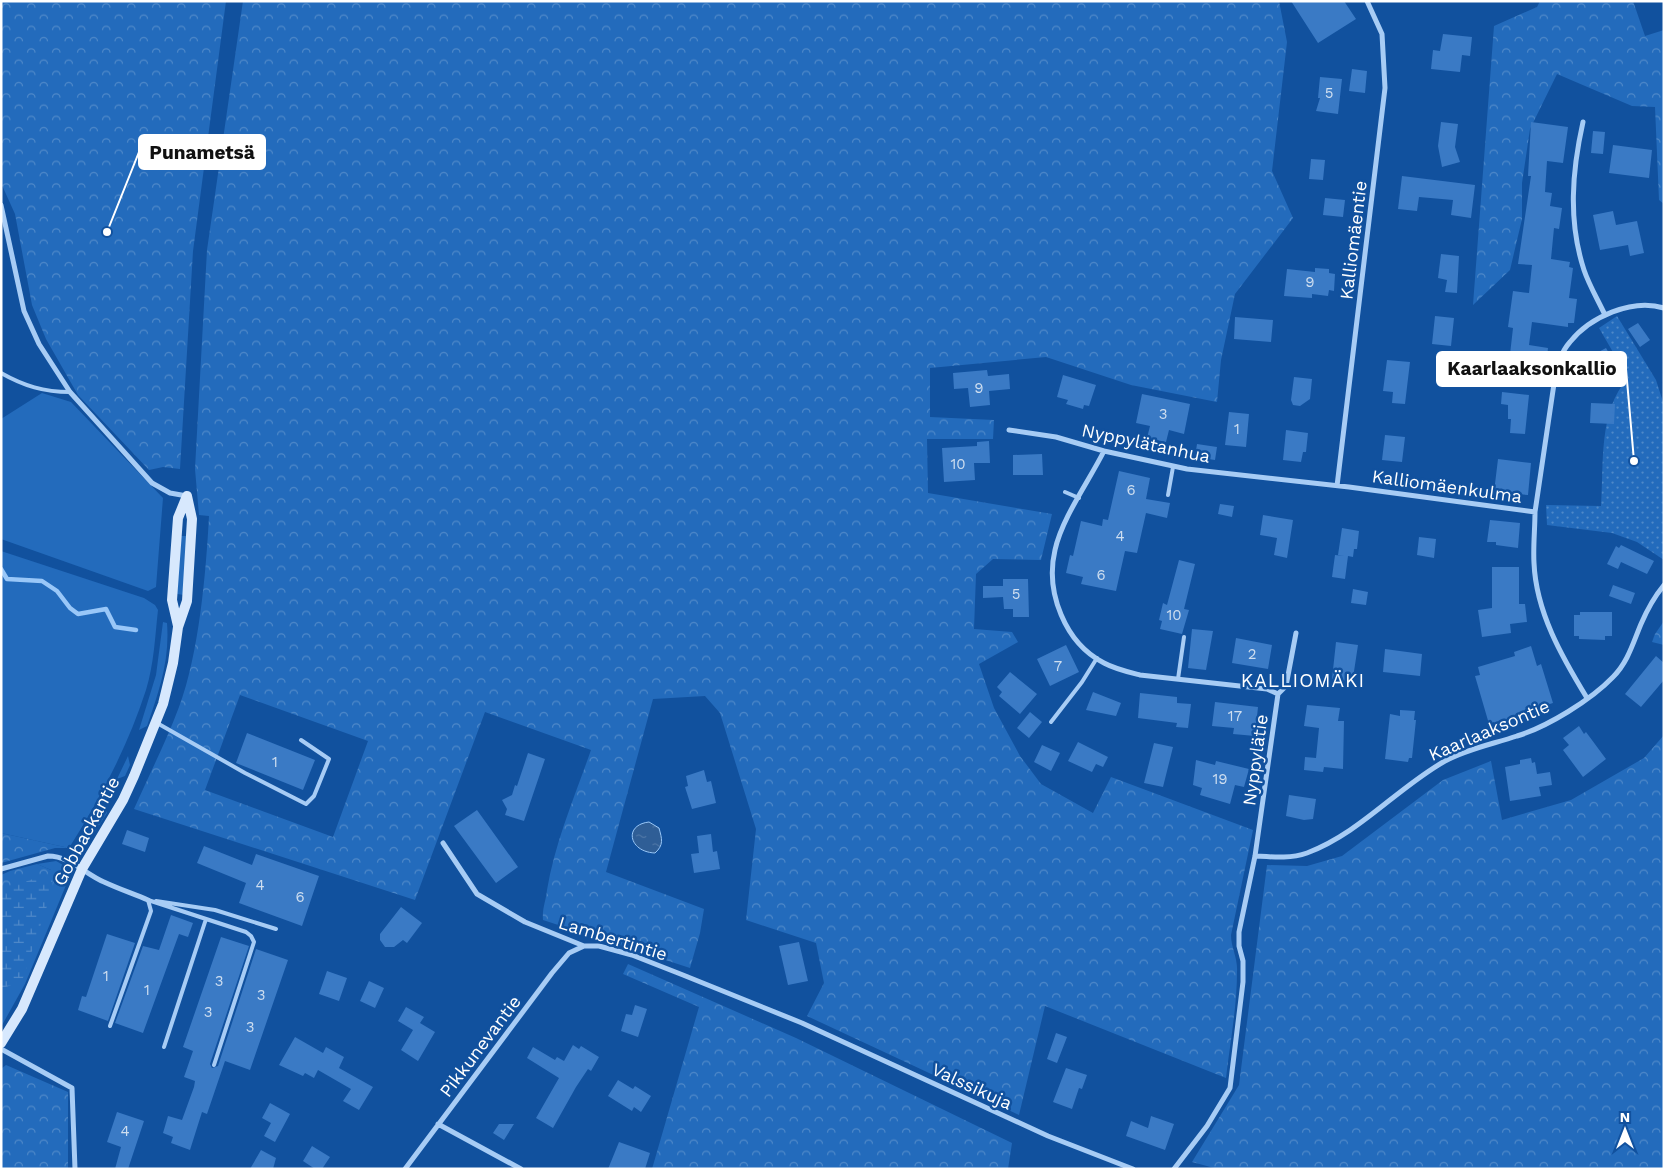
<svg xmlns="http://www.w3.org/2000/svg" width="1665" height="1170" font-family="'Work Sans',sans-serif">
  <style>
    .green { fill: #236bbc }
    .forest { fill: url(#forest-crowns); fill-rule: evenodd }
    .wetland { fill: url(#wetland-marsh) }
    .park { fill: url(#park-dots) }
    .water { fill: url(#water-ripples); stroke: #99c7f8 }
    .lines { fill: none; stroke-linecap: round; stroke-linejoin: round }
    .stream { stroke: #99c7f8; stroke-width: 4.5 }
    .building { fill: #3a7ac5 }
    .lane { stroke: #a7ccf5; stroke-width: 4 }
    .street { stroke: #a7ccf5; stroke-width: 5 }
    .secondary { stroke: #d7e8fd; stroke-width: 10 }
    .labels { text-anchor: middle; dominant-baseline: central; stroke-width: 5; stroke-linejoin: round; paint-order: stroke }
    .number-label { font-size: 15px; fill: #cedef0 }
    .street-label { font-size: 18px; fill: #fff; stroke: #11519e }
    .neighbourhood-label { font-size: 19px; letter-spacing: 1px; fill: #fff; stroke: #11519e }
    .leader { fill: none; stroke: #fff; stroke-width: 2 }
    .callout-dot { fill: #fff; stroke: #11519e; stroke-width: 2 }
    .callout { fill: #fff; stroke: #fff; stroke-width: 2 }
    .callout-label { font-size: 19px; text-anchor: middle; font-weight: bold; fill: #111 }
  </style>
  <defs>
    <pattern id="forest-crowns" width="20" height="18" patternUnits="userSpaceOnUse" patternTransform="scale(1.25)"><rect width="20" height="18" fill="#236bbc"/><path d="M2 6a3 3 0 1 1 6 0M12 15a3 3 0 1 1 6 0" fill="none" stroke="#4f89c9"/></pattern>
    <pattern id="wetland-marsh" width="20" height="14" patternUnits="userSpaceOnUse" patternTransform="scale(1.25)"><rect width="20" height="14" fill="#236bbc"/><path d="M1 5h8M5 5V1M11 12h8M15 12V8" fill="none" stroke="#4f89c9"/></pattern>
    <pattern id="park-dots" width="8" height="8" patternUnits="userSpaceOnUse" patternTransform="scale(1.25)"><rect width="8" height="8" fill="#236bbc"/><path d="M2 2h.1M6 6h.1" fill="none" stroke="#4f89c9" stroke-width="1.8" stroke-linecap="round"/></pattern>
    <pattern id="water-ripples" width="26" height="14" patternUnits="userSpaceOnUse" patternTransform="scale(1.25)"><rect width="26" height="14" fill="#2f5e96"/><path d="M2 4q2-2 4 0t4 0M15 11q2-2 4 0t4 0" fill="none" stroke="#4e76a6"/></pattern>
  </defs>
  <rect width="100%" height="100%" fill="#11519e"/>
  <path class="green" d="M42,393L71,402L163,498L156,587L148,591L1,539V419Z
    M181,536H188L184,595L177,594Z
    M1,551L144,598L155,605L158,610C155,637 154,664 146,690C128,746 100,799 69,848L1,833Z
    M163,622L167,623C170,660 159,692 147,726L139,730L156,675Z
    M128,756L130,765L125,776L117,779Z
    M105,804L107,813L93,835L90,828Z
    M56,861C64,865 68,869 69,878L25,984L1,1027V981L51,870L37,864Z"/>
  <path class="forest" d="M1,1H226L193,251L180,469L163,467L149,470L78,395L46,339L32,305L15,214L1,183Z
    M243,1H1279L1287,42L1272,171L1293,218L1235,294L1221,360L1217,402L1131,385L1046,357L930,368V417L994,420L993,439H927L928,493L1052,514L1041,560L993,559L976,574L974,629L1012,632L1018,642L979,664L994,708L1020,756L1041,784L1093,813L1111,777L1253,830L1231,935C1231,948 1238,958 1237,972C1237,1007 1230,1043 1226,1078L1045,1006L1019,1115L807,1016L824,983L816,943L746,920L756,829L720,713L705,696L653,699L606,872L704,909L700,933L690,968L543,920C542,908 546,901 547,890C555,842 575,796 591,750L485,712L415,900L134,809C149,775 166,742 179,707C199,654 206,573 209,516L199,515L195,469L207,250ZM240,695L368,741L333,837L205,790Z
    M1540,1H1633L1645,36L1664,30V204L1659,200L1655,107L1632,106L1557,74L1530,129L1522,183V219L1510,270L1473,305L1494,26L1537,7Z
    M1664,621V645L1652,642L1655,634Z
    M1664,735V1169H1218L1192,1162L1239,1085L1267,865L1307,866L1342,856L1443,780L1491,761L1502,820L1571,800L1644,758Z
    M1,833L69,848H55L1,863Z
    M37,864L51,870L54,880L53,888L1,981V875L10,871Z
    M628,964L796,1038L1012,1143L1008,1169H652L699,1007L623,974Z
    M6,1065L68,1092V1169H1V1069Z"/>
  <path class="wetland" d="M39,877L52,878L53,888L22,981L1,989V890Z"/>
  <path class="park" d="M1617,316L1656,380L1664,405V560L1637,542L1612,533L1547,525L1546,505L1601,506C1604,464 1598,411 1628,378L1599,328Z"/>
  <path class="water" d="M649,822L659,828C662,839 664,845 655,853C629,852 623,825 649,822Z"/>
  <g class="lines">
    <path class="stream" d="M1,569L7,579L42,581L57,591L70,608L78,614L106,609L115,627L136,630"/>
  </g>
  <path class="building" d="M1291,1H1344L1356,19L1318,43Z
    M1443,34L1472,37L1470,56L1462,55L1460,72L1431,69L1433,50L1440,51Z
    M1352,69L1367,71L1365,93L1349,91Z
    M1320,77L1342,79L1338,114L1316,111L1320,98H1318Z
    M1441,122L1458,124L1455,147L1460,162L1442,167L1438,146Z
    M1531,122L1568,127L1563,163L1547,161L1545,192L1552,193L1550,206L1562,208L1559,229L1554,228L1551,259L1570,262L1569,267L1573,268L1569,298L1577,299L1574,323H1568V327L1532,322L1529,345L1548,348L1546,364L1540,363L1538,380L1523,379L1525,365L1509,363L1513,328L1508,327L1513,291L1529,293L1532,265L1518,264L1531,176H1528Z
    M1593,131L1605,132L1603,154L1591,153Z
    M1613,145L1652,150L1649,178L1609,173Z
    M1311,159L1325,160L1323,180L1309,179Z
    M1402,176L1475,185L1471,218L1451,215L1453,200L1419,197L1417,211L1398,209Z
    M1325,198L1345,200L1343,217L1323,215Z
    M1613,211L1616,225L1637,221L1644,253L1630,256L1628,245L1600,250L1593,215Z
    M1441,254L1459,256L1457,293L1445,292L1447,280L1438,278Z
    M1315,268L1329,269V273L1335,274L1334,291L1329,290L1328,296L1312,294V298L1284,296L1287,269L1315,272Z
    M1435,316L1454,318L1451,346L1432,344Z
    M1235,317L1273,320L1271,342L1234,339Z
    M1638,323L1650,340L1640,347L1628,329Z
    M1606,348L1623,378L1606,387L1589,357Z
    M1387,360L1410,362L1405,404L1392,403L1393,392L1383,391Z
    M987,370L988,376L1009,374L1010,389L989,391L990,405L970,407L968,388L954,389L953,373Z
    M1063,375L1096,385L1089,406L1084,405L1083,409L1066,404L1068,400L1057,397Z
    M1294,377L1312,379L1310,399L1300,406L1293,405L1291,400Z
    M1502,392L1529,395L1525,434L1510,433L1511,419H1508V405L1501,404Z
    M1142,394L1190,404L1184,434L1169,430L1166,442L1147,438L1150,426L1136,423Z
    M1591,403L1615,404L1614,424L1590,423Z
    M1229,412L1249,414L1246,447L1225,445Z
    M1286,430L1308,433L1306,452H1303L1301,462L1283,460Z
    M1385,435L1405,437L1402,462L1382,460Z
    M989,441L990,463H974L975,480L944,482L942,448L977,446V442Z
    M1197,444L1217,447L1215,460L1195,457Z
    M1042,454L1043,475H1013V455Z
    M1498,459L1531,463L1528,495L1494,492Z
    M1119,471L1150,478L1146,499L1170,503L1167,518L1146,513L1137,553L1125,551L1116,591L1081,584L1083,577L1066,573L1070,555L1073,556L1081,521L1102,526L1103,519L1108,520Z
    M1220,504L1234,506L1232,517L1218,514Z
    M1263,515L1293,520L1287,558L1274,555L1277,538L1260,535Z
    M1490,520L1520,523L1518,548L1496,545V542H1487Z
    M1342,528L1359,531L1357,549H1354L1353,557L1348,556L1345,579L1332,577L1335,555L1344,556L1338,555Z
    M1419,537L1436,539L1434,558L1417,555Z
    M1621,545L1654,561L1647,574L1621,562L1618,569L1607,564L1616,546L1619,548Z
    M1179,560L1195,564L1184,609L1189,610L1182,634L1160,629L1162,621L1159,620L1163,603L1167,605Z
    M1492,567H1519V604H1525L1527,622L1510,624L1511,633L1482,637L1478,610L1492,608Z
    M1003,579H1028L1029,617H1013V609H1004L1003,597L983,598V586H1003Z
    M1613,585L1635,593L1631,604L1609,596Z
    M1353,589L1368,592L1366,605L1351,603Z
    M1580,612H1612V636H1605V640L1579,639V636H1574V615H1580Z
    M1192,629L1213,631L1206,670L1188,668Z
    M1236,638L1272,645L1268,669L1232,663Z
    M1336,642L1358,645L1353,678H1349V681L1332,679Z
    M1066,645L1079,672L1050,686L1037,659Z
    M1531,646L1537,666L1541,664L1553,703L1511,716L1513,724L1496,728L1494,722L1489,724L1475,676L1480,675L1478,667L1515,656L1514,652Z
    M1385,649L1422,654L1420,676L1383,672Z
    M1656,656L1664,663V680L1641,707L1625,694Z
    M1010,672L1037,694L1020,714L999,696L1002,692L997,687Z
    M1093,692L1121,703L1116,716L1086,710Z
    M1140,693L1177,697V703L1191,704L1188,728L1176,727L1177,723L1138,718Z
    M1215,702L1258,707L1255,736L1233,734L1234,728L1212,726Z
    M1307,705L1340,708L1338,721H1344L1343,769L1324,767L1323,772L1304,770L1305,757L1316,758L1319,728L1304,726Z
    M1400,710L1415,711L1414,720H1416L1412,758H1409L1408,762L1385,759L1390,714L1400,716Z
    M1030,712L1042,722L1029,738L1017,728Z
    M1579,726L1584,734L1586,732L1606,759L1583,777L1563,750L1569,745L1563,738Z
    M247,733L315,760L303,790L236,763Z
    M1078,742L1108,757L1103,767L1096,764L1092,772L1068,761Z
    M1154,743L1173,747L1163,787L1144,783Z
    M1042,745L1060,753L1051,771L1034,762Z
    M528,753L545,759L524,821L505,815L507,809L502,800L512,795L515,785L517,786Z
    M1531,758L1532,763L1535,762L1537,774L1550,772L1552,785L1539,787L1541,796L1510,801L1505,767L1520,764V760Z
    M1196,760L1215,765L1216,761L1249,769L1244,787L1235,785L1230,804L1200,795L1202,788L1193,785Z
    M704,770L707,782L711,781L716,803L692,809L685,787L688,786L686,776Z
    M1289,795L1316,799L1313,819L1304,820L1286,816Z
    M477,810L518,867L496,883L454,826Z
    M127,830L149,838L145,852L122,844Z
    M711,834L713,852L717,851L720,869L694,873L691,854L699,853L697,836Z
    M204,846L252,865L256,854L319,876L302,926L239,903L246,883L197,863Z
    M401,907L422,923L407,943L403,940L394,947H385L380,940V934Z
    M171,915L193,923L188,937L179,934L143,1033L115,1023L143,946L159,950Z
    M107,934L135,943L108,1021L78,1010L82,996L86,997Z
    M221,937L249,946L210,1064L212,1068L218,1066L256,949L288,960L250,1070L225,1061L207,1114L202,1112L190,1150L171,1143L173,1137L163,1133L168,1116L182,1120L194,1087L195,1081L184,1077L193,1051L183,1047Z
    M799,942L808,981L788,985L779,946Z
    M327,971L347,978L339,1001L319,994Z
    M369,981L384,988L375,1008L360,1001Z
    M635,1005L647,1009L638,1037L621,1031L626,1014L632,1015Z
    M406,1007L424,1017L420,1023L435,1032L418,1061L401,1050L413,1030L398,1021Z
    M1056,1033L1067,1037L1057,1063L1047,1059Z
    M295,1037L323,1053L326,1047L344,1057L339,1068L373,1087L359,1110L343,1101L351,1089L318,1070L314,1078L305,1073L303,1076L279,1065Z
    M573,1045L579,1049L581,1046L599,1057L591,1071L588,1069L576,1087L553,1128L536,1118L559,1078L527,1058L533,1047L555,1060L557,1057L564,1061Z
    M1066,1068L1087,1075L1082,1089L1079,1088L1072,1109L1053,1102Z
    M618,1080L633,1089L635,1086L651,1096L641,1112L634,1107L632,1111L608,1096Z
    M270,1103L290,1114L275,1142L264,1136L271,1123L262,1118Z
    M117,1112L144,1121L128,1169H115L121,1147L107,1142Z
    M1151,1116L1174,1124L1165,1150L1126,1136L1131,1121L1148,1128Z
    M499,1124H514L504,1140L493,1133Z
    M619,1142L650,1153L645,1169H608Z
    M312,1146L330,1157L322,1169H315L303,1161Z
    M261,1150L276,1158L273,1169H250Z"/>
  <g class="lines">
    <path class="lane" d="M1,373C24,386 44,392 70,392
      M1065,492L1079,498
      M1168,495L1173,467
      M1178,679L1184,637
      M1051,722L1082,682L1097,658
      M157,723L245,773L306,804L314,796L329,759L301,740
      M148,900L246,932L251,936L254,942L214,1065
      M156,901L215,910L276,929
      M110,1026L151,911L148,900
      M164,1047L206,919"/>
    <path class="street" d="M1583,122C1572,171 1568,221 1584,270C1589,285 1598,300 1605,315
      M1,205L24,311L39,344L70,392L152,483L170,493L187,496
      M1009,430L1056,437L1104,451L1187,469L1349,487L1535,512C1535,529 1533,546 1534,563C1536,612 1562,657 1587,698
      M1104,451C1089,481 1062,518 1055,550C1045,592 1065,643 1104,663C1115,669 1128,672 1140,675L1267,689L1278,694L1255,856L1239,932V946L1243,961V982L1230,1088L1207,1126L1174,1169
      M1337,486L1385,88L1382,34L1367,1
      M1535,512L1555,377C1558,364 1561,352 1570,342C1590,317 1632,298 1664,308
      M1278,694L1286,686L1296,633
      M443,843L477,894L525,922L584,946H599L632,955L683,975L802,1023L1048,1136L1133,1169
      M1255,856C1272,857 1290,859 1307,853C1360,833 1397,788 1445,761C1467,749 1493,744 1517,736C1547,727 1591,700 1613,677C1628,662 1633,643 1641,624C1647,610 1654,597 1664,585
      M1,869L48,856C70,856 85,874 104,882C119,889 134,894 148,900
      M1,1049L72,1088L75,1169
      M438,1124L521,1169
      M405,1169L552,973L569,953L584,946"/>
    <path class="secondary" d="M178,626L172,600L178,518L187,496
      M1,1043L22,1009L82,869L123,800L134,776L163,704L173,663L178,627L187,601L192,519L187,496"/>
  </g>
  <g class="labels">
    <g class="number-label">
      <text x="1329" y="93">5</text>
      <text x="1310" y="282">9</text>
      <text x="979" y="388">9</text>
      <text x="1163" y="414">3</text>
      <text x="1237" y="429">1</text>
      <text x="958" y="464">10</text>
      <text x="1131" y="490">6</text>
      <text x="1120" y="536">4</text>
      <text x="1101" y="575">6</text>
      <text x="1016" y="594">5</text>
      <text x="1174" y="615">10</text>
      <text x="1252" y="654">2</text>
      <text x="1058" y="666">7</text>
      <text x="1235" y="716">17</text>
      <text x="275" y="762">1</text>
      <text x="1220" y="779">19</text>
      <text x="260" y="885">4</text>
      <text x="300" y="897">6</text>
      <text x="106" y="976">1</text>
      <text x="219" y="981">3</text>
      <text x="147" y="990">1</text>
      <text x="261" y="995">3</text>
      <text x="208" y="1012">3</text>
      <text x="250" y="1027">3</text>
      <text x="125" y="1131">4</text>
    </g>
    <g class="street-label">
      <text transform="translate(1353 240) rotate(-83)">Kalliomäentie</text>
      <text transform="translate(1146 443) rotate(12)">Nyppylätanhua</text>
      <text transform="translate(1447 486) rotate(8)">Kalliomäenkulma</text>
      <text transform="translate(1489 730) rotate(-23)">Kaarlaaksontie</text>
      <text transform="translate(1255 760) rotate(-82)">Nyppylätie</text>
      <text transform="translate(86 831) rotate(-62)">Gobbackantie</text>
      <text transform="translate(613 938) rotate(17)">Lambertintie</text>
      <text transform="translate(480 1046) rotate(-53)">Pikkunevantie</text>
      <text transform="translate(972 1086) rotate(25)">Valssikuja</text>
    </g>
    <g class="neighbourhood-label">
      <text x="1303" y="680">KALLIOMÄKI</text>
    </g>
  </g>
  <path class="leader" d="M107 232L139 152M1634 461L1626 369"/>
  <g class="callout-dot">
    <circle cx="107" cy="232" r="5"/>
    <circle cx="1634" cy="461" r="5"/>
  </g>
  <g class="callout">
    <rect x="139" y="135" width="126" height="34" rx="5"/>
    <rect x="1437" y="352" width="189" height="34" rx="5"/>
  </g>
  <g class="callout-label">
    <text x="202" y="159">Punametsä</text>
    <text x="1532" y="375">Kaarlaaksonkallio</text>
  </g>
  <rect width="1665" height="1170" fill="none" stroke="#ffffff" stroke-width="5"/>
  <g transform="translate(1625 1130)" stroke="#11519e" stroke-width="4" paint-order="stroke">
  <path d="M0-4L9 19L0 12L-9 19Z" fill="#ffffff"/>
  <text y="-8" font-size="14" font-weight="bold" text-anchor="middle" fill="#ffffff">N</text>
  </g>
</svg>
